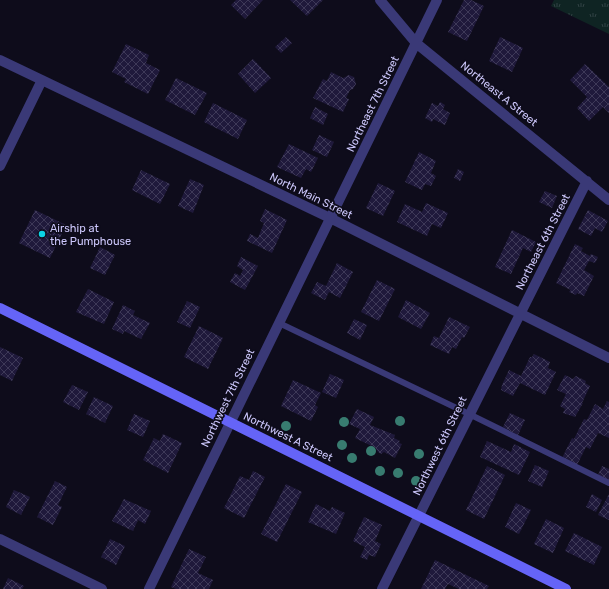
<svg xmlns="http://www.w3.org/2000/svg" width="609" height="589" font-family="Rubik,sans-serif">
  <style>
    .grass { fill: url(#grass-tufts) }
    .building { fill: url(#building-cross-hatch) }
    .lines { fill: none; stroke-linecap: round; stroke-linejoin: round }
    .lane { stroke: #3a3977; stroke-width: 6 }
    .street { stroke: #3a3977; stroke-width: 10 }
    .secondary { stroke: #6564f7; stroke-width: 10 }
    .tree { fill: #387c70 }
    .poi-dot { fill: #0cd3e5; stroke: #0e0c1b; stroke-width: 1.5 }
    .labels { text-anchor: middle; dominant-baseline: central; stroke-width: 3.5; stroke-linejoin: round; paint-order: stroke }
    .street-label { font-size: 11px; fill: #cdc8fc; stroke: #0e0c1b }
    .poi-label { font-size: 11px; fill: #cdc8fc; stroke: #0e0c1b; text-anchor: start }
  </style>
  <defs>
    <pattern id="grass-tufts" width="24" height="20" patternUnits="userSpaceOnUse"><rect width="24" height="20" fill="#0f2423"/><path d="M3 7l-1-3M5 7V3M7 7l1-3M15 17l-1-3M17 17v-4M19 17l1-3" fill="none" stroke="#314244"/></pattern>
    <pattern id="building-cross-hatch" width="8" height="8" patternUnits="userSpaceOnUse"><rect width="8" height="8" fill="#1f193b"/><path d="M0 0l8 8M0 8l8-8" fill="none" stroke="#3e3958"/></pattern>
  </defs>
  <rect width="100%" height="100%" fill="#0e0c1b"/>
  <path class="grass" d="M554,0H609V34L551,6Z"/>
  <path class="building" d="M236,0H263L245,19L231,5Z
    M290,0H323L307,16Z
    M464,0H471L484,6L467,41L448,32Z
    M286,37L292,43L281,53L275,47Z
    M500,37L523,48L512,72L489,61Z
    M126,44L149,55L146,63L160,70L148,94L124,82L126,79L112,72Z
    M253,59L271,78L255,93L238,74Z
    M585,64L609,87V113L603,107L589,121L577,108L587,97L570,80Z
    M331,72L343,78L349,75L354,77L356,84L353,89L350,90L346,98L349,99L343,112L313,98L323,79L327,81Z
    M176,78L207,93L195,115L165,100Z
    M440,102L445,105L443,109L450,113L445,125L433,119L432,122L425,118L432,103L438,106Z
    M213,103L247,120L238,139L204,122Z
    M315,107L328,114L323,125L310,118Z
    M319,135L334,142L327,157L312,150Z
    M289,144L318,158L311,172L306,169L301,178L277,167Z
    M419,152L436,161L431,173L436,176L431,186L425,184L422,190L405,182Z
    M458,169L464,172L460,181L454,178Z
    M141,170L170,184L160,204L132,190Z
    M190,179L204,185L193,213L178,206Z
    M378,183L395,191L383,216L366,208Z
    M545,191L557,196L552,208L539,202Z
    M426,203L448,213L441,228L432,224L427,236L397,222L405,204L422,212Z
    M265,209L287,220L272,253L247,241L250,234L258,238L264,223L260,221Z
    M35,210L66,225L50,258L19,243Z
    M588,210L608,221L602,232L595,228L591,236L578,229Z
    M512,230L536,242L531,252L523,248L511,274L495,267Z
    M575,244L583,248L581,251L590,256L591,254L598,257L595,263L589,261L584,270L594,276L584,296L577,293L576,295L569,292L571,290L556,283Z
    M100,247L115,255L105,275L90,268Z
    M241,257L258,266L245,290L230,282L235,273L240,276L243,270L237,266Z
    M337,263L353,272L340,298L329,292L325,300L311,293L317,282L326,286Z
    M377,280L395,289L379,321L361,312Z
    M88,289L114,302L104,324L76,312Z
    M406,300L430,313L421,329L398,317Z
    M187,301L200,307L190,328L177,322Z
    M123,305L135,311L133,315L150,323L141,339L124,331L123,334L112,329Z
    M449,317L470,327L464,338L462,337L456,349L452,347L449,354L430,345L434,336L439,338Z
    M354,319L367,325L360,340L347,333Z
    M199,326L223,338L208,369L184,357Z
    M0,347L23,358L12,381L0,375Z
    M534,354L550,362L548,368L556,372L545,395L520,383L513,396L501,390L502,385L509,370L521,376L530,357H532Z
    M330,374L344,380L336,398L322,392Z
    M565,375L573,379L576,376L586,381L585,383L590,386L582,403H583L575,417L563,413L565,409L560,406L566,394L557,390Z
    M293,380L321,393L315,405L318,407L311,421L281,406Z
    M72,385L88,392L79,410L63,402Z
    M94,397L113,406L105,423L86,414Z
    M607,401L609,402V438L598,433L590,449L586,447L577,465L562,458L572,438L574,439L584,419L587,420L595,404L603,409Z
    M357,409L374,417L370,425L395,435L394,438L400,441L399,443L402,444L395,458L384,452L381,454L378,452L376,449V448L355,438L360,429L349,424Z
    M510,413L525,420L518,435L503,427Z
    M134,414L150,421L143,437L127,430Z
    M163,434L182,443L168,473L143,460L154,438L160,441Z
    M487,441L511,452L514,444L530,452L519,475L480,457Z
    M535,465L549,471L542,487L528,481Z
    M487,466L505,475L484,519L466,510Z
    M602,466L609,469V480L598,475Z
    M253,471L265,477L244,518L224,508L240,476L249,480Z
    M55,481L67,487L58,505L62,507L53,525L37,517Z
    M286,484L302,492L277,542L261,534Z
    M14,490L30,497L21,515L6,507Z
    M592,494L602,500L596,512L586,507Z
    M609,494V520L598,515Z
    M124,499L151,511L145,524L138,520L133,531L112,521Z
    M516,503L531,510L519,534L505,527Z
    M316,504L330,511L332,507L345,513L336,534L308,522Z
    M364,517L382,525L375,541L381,544L375,557L369,555L367,560L360,557L365,547L353,541Z
    M546,519L564,528L553,553L534,544Z
    M574,533L602,547L594,565L565,551Z
    M110,539L125,546L116,565L101,557Z
    M189,549L206,557L198,573L213,580L209,589H176L171,587Z
    M435,560L489,586L487,589H459L448,584L445,589H421Z
    M8,578L24,586L22,589H3Z"/>
  <g class="lines">
    <path class="lane" d="M279,323L469,414L609,483"/>
    <path class="street" d="M380,0L416,43L609,200
      M0,60L330,218L609,358
      M0,166L42,80
      M0,539L102,589
      M149,589L437,0
      M382,589L587,181"/>
    <path class="secondary" d="M0,308L566,589"/>
  </g>
  <g class="tree">
    <circle cx="400" cy="421" r="5"/>
    <circle cx="344" cy="422" r="5"/>
    <circle cx="286" cy="426" r="5"/>
    <circle cx="342" cy="445" r="5"/>
    <circle cx="371" cy="451" r="5"/>
    <circle cx="419" cy="454" r="5"/>
    <circle cx="352" cy="458" r="5"/>
    <circle cx="380" cy="471" r="5"/>
    <circle cx="398" cy="473" r="5"/>
    <circle cx="416" cy="481" r="5"/>
  </g>
  <circle class="poi-dot" cx="42" cy="234" r="4"/>
  <g class="labels">
    <g class="street-label">
      <text transform="translate(499 94) rotate(39)">Northeast A Street</text>
      <text transform="translate(373 104) rotate(-64)">Northeast 7th Street</text>
      <text transform="translate(311 196) rotate(26)">North Main Street</text>
      <text transform="translate(543 242) rotate(-63)">Northeast 6th Street</text>
      <text transform="translate(228 398) rotate(-64)">Northwest 7th Street</text>
      <text transform="translate(288 437) rotate(26)">Northwest A Street</text>
      <text transform="translate(440 446) rotate(-64)">Northwest 6th Street</text>
    </g>
    <g class="poi-label">
      <text x="50" y="228">Airship at<tspan x="50" dy="13">the Pumphouse</tspan></text>
    </g>
  </g>
</svg>
